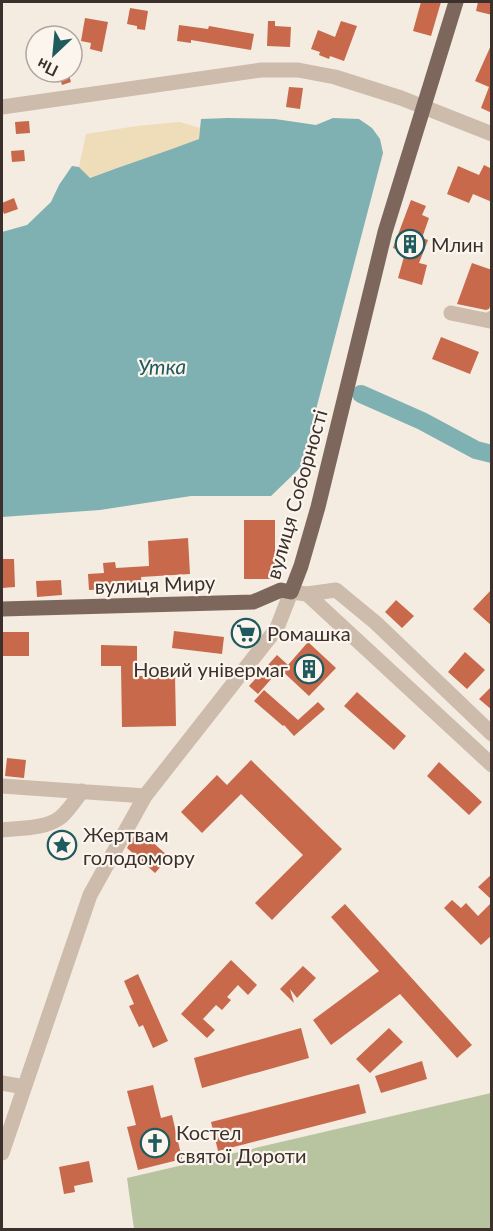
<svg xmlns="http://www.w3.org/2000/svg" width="493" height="1231" font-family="Lato,sans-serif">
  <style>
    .green { fill: #b8c4a0 }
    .sand { fill: #efdcb8 }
    .water { fill: #7fb0b2 }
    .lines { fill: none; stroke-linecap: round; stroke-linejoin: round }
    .river { stroke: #7fb0b2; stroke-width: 18 }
    .building { fill: #c8694b }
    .minor { stroke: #cdbbac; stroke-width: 15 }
    .major { stroke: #7d675c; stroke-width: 15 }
    .labels { text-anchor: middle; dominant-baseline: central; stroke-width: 4.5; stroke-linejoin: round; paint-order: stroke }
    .poi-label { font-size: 20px; fill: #3b302b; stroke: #fbf5ee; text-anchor: start }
    .street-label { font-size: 20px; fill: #3b302b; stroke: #fbf5ee }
    .water-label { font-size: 21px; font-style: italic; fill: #1f5a5e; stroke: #fbf5ee }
  </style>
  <rect width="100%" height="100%" fill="#f4ebe1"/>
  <path class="green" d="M491,1093V1229H134L127,1178Z"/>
  <path class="sand" d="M180,122L200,128L199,139C163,153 126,164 89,178L79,167L86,134L137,126Z"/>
  <path class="water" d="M228,118L275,119L316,125L333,118L359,119L372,128L380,139L383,153L301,467L271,496H191L100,510L2,517V232L27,225L51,202L59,185L72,166L79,167L90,178C126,164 163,153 199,139L201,119Z"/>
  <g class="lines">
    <path class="river" d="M361,394L422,421L476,450L492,454"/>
  </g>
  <path class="building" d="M421,2H441L431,36L413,31Z
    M478,2H492V15L476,11Z
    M130,8L148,11L145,30L137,29V26L127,24Z
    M85,18L108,22L102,52L90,49L91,43L81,41Z
    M268,21H275V26L291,27L290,47L267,46Z
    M341,21L357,26L344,61L330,56L329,59L319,55L320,52L311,49L318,30L335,37Z
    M179,25L208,29L209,26L254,34L251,50L191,40V43L177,41Z
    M492,43V113L481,108L489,87L475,81Z
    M58,72H68L71,82L62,85Z
    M289,87L303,88L300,109L286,107Z
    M29,121L30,133L16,134L15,122Z
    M24,150L25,161L12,162L11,151Z
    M484,165L492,169V202L473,194L469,203L447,194L458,166L479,175Z
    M14,198L18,209L4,214L2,209V203Z
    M411,200L426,206L422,215L429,218L422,238L428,240L419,263L427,265L422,285L398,278L405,253L393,248Z
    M472,263L492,270V301L489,309L486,310L457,304Z
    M441,337L479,352L470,374L432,359Z
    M244,520H275V579H244Z
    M188,538L190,574L141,577L142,587L89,590L88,574L104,573L103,563L115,562L116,568L149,566L148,541Z
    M2,559H14L15,587L2,588Z
    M61,580L62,595L37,597L36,581Z
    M492,589V626L473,609Z
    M396,600L414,616L402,628L385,612Z
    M174,631L224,637L222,654L172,648Z
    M2,632H29V656H2Z
    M308,642L336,668L309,696L280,669L258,694L249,686L277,655L288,665Z
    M101,645L137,646V676L175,675L176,726L122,727L121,666H101Z
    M465,652L485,670L467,689L448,672Z
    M492,686V710L479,699Z
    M264,690L298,720L318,702L325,709L294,736L284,725L283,726L254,701Z
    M357,692L406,736L394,750L344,706Z
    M7,758L26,760L24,778L5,776Z
    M251,760L342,849L272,920L255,903L303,855L241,794L202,833L181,812L217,775L227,785Z
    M439,762L482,802L469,815L427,776Z
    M139,830L169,857L155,873L127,848L134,836Z
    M492,874V900L478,887Z
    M452,900L461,908L466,903L478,916L492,902V935L481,945L444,908Z
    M345,904L472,1045L457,1058L400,994L331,1045L313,1020L379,971L331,917Z
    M231,960L257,985L248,995L238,985L227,997L231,1000L222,1010L216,1005L203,1019L215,1030L207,1038L181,1014Z
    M303,966L316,978L297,998L290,989L294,1003L280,989Z
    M138,974L168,1041L153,1048L143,1025L139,1027L129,1006L134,1004L124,981Z
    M301,1028L309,1058L202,1088L194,1058Z
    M389,1028L403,1042L370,1073L356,1059Z
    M422,1061L427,1079L381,1093L375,1076Z
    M359,1084L366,1113L218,1151L211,1122Z
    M153,1085L161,1118L172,1115L182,1159L138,1170L127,1127L136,1125L127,1091Z
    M89,1161L93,1182L74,1186L75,1192L64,1194L59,1167Z"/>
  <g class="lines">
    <path class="minor" d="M2,107L261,70H298L335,77L401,98L492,134
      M451,313L490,321L492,318
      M307,594L492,765
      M2,786L145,796
      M2,830C21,828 46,829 61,817C69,810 76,799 82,791
      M2,1083L24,1087
      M2,1153L90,895L145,796L277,628L291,592L307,594L336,590L376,623L492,734"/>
    <path class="major" d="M2,609L253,602L281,590L291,592L301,566L318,507L385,232L456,2"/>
  </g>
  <defs>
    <g id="building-ring" transform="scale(1.5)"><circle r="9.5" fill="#fbf5ee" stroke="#1f5a5e" stroke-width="1.5"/><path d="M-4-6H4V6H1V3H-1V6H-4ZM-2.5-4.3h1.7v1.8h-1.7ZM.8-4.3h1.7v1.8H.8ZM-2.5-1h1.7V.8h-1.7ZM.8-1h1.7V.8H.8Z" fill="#1f5a5e"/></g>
    <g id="supermarket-ring" transform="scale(1.5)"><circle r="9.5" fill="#fbf5ee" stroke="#1f5a5e" stroke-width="1.5"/><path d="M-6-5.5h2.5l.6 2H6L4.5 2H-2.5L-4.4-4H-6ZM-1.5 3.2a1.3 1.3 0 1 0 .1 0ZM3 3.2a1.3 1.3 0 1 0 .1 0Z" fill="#1f5a5e"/></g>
    <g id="sight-ring" transform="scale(1.5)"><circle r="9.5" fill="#fbf5ee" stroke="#1f5a5e" stroke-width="1.5"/><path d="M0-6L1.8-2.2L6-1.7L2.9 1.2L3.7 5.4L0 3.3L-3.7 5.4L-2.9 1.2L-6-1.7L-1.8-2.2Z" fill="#1f5a5e"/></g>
    <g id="church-ring" transform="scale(1.5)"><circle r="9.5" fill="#fbf5ee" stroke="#1f5a5e" stroke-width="1.5"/><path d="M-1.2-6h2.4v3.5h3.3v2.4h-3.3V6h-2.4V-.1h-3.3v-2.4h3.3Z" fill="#1f5a5e"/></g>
  </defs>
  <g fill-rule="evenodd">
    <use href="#building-ring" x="410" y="244"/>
    <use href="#supermarket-ring" x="246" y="633"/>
    <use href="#building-ring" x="309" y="669"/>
    <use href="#sight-ring" x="62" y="845"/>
    <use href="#church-ring" x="155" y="1143"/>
  </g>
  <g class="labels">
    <g class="poi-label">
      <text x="431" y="244">Млин</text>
      <text x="267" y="633">Ромашка</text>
      <text x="288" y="669" text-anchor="end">Новий універмаг</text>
      <text x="83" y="834">Жертвам<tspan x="83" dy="23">голодомору</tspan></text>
      <text x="176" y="1132">Костел<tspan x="176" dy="23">святої Дороти</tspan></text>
    </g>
    <g class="street-label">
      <text transform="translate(296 494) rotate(-74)">вулиця Соборності</text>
      <text transform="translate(155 584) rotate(-2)">вулиця Миру</text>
    </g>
    <g class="water-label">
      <text transform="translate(162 366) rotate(-1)">Утка</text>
    </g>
  </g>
  <rect width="493" height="1231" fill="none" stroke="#3b302b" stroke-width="6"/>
  <g transform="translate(54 54) rotate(206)"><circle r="28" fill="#fbf5ee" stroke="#aea6a0" stroke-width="1.5"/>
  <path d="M0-4.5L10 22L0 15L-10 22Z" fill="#1f5a5e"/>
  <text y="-9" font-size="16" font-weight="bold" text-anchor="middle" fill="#3b302b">Пн</text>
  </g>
</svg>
